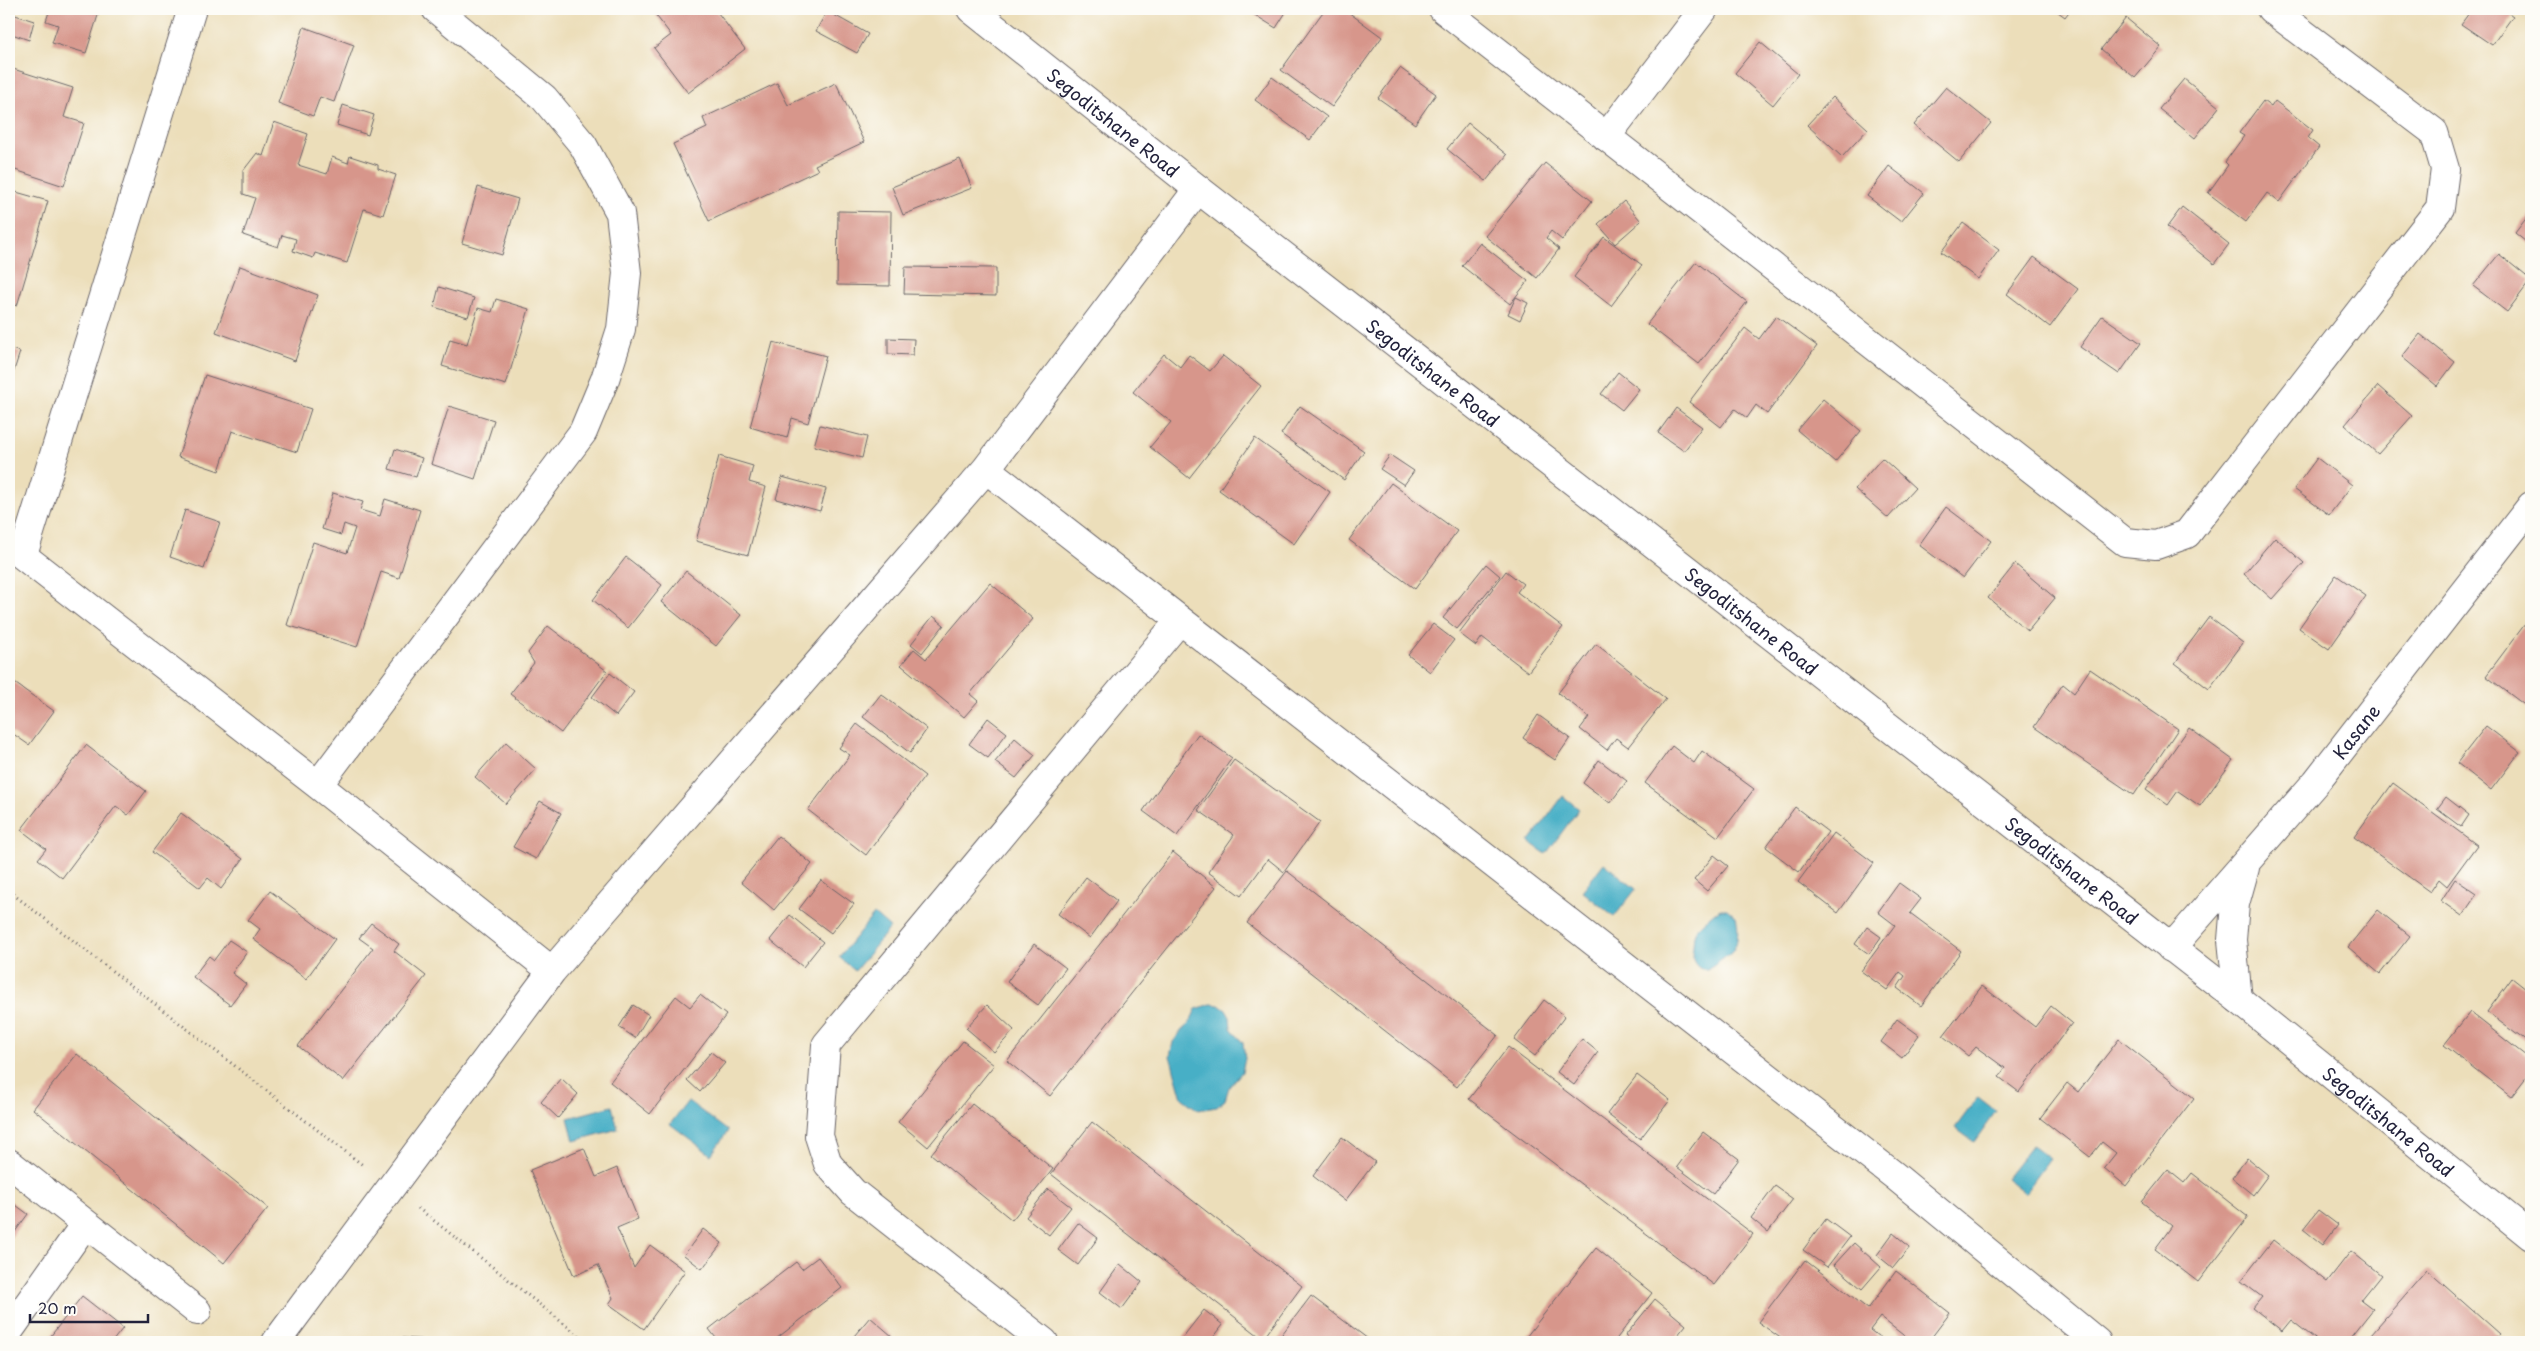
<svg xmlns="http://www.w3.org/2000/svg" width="2540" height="1351" font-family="'Playpen Sans',sans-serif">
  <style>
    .water { fill: #47afc6; stroke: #346880 }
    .building { fill: #d7968b }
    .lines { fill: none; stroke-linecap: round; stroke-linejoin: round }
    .minor-casing { stroke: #696467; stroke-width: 30 }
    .tertiary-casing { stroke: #696467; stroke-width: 30 }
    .path { stroke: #696467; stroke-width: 3; stroke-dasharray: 1 4; stroke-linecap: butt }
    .minor { stroke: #fff; stroke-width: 28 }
    .tertiary { stroke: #fff; stroke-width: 28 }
    .labels { text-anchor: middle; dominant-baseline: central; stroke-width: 4; stroke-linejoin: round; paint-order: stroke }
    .street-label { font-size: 18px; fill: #22223b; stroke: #fdfcf7 }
  </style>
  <rect width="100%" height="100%" fill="#fdfcf7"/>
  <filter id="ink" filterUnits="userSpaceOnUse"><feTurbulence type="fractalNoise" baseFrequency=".02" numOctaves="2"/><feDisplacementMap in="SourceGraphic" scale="10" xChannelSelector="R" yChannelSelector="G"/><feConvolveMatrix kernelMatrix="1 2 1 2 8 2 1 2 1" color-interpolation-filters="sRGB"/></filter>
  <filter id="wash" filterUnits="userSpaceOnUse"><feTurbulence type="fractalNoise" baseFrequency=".0096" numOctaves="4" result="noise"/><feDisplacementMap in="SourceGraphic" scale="20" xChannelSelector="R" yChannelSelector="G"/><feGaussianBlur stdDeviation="1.12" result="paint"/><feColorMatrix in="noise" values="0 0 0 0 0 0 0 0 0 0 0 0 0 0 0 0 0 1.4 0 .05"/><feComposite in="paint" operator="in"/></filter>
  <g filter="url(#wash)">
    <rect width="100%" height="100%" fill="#ecdeba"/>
    <path class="water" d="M1563,796L1579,809L1546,854L1529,842Z
      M1604,863L1636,889L1614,917L1582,891Z
      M1721,909H1727L1736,917C1739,927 1739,946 1730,954C1727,957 1723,957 1720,960C1710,971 1697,975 1692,956C1695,935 1690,932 1708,918C1713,914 1715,911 1721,909Z
      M874,914L890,928L855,971L839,957Z
      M1211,1004L1219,1005L1226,1010L1230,1017L1231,1028L1243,1043L1245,1058L1242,1072L1229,1087L1225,1100L1217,1107L1198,1110L1182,1098L1170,1056L1173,1042L1182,1030L1189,1024L1196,1009Z
      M1978,1097L1996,1111L1974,1142L1955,1128Z
      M688,1101L728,1131L711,1155L670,1124Z
      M612,1106L618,1129L574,1141L568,1118Z
      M2032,1145L2050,1159L2025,1193L2006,1178Z"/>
    <g id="blocks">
      <path class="building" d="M50,9H100L86,53L52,43L58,25L46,21Z
        M651,9H715L745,49L688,93L654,48L671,35Z
        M1245,9H1288L1276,28Z
        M1325,9H1344L1382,37L1332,107L1281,70Z
        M2054,9H2071L2065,17Z
        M2472,9H2503L2513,16L2492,45L2461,24Z
        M827,11L868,34L857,53L816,31Z
        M9,13L34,21L29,40L9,33Z
        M2126,18L2161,47L2135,78L2101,49Z
        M304,27L354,45L334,102L320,97L313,116L278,103Z
        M1760,42L1798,74L1773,105L1735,73Z
        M10,68L73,88L64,117L84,123L64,186L9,168Z
        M1400,68L1436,94L1415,124L1378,98Z
        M1272,77L1327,117L1310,140L1255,100Z
        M2184,79L2219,107L2195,138L2159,109Z
        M777,83L788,105L836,83L864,142L815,165L818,170L709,221L673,144L707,128L703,118Z
        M1946,87L1991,123L1959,162L1914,125Z
        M1833,97L1868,129L1842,157L1807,125Z
        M2263,101L2271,107L2275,101L2313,130L2308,138L2319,147L2279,202L2267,193L2246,222L2208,193L2228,165L2225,162L2244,136L2239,133Z
        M343,105L374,115L368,135L337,125Z
        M274,122L308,134L298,165L327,174L332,157L348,163L350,156L378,165V169L396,175L383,215L364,209L347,263L315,253L313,258L293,251L296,239L282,235L278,247L243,235L255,198L243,194V171L257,153L263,156Z
        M1468,123L1507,155L1486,181L1447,149Z
        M960,159L972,188L903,215L892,187Z
        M1545,163L1592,201L1562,240L1551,231L1546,238L1559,249L1537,278L1485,236Z
        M1889,166L1924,193L1901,222L1867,196Z
        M478,187L518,199L502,255L462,243Z
        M9,190L48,201L17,306L9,303Z
        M1624,201L1641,221L1615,244L1598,224Z
        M2182,207L2229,244L2214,264L2167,227Z
        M838,211L891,212L890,286L837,285Z
        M2531,212V246L2515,233Z
        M1963,223L1999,250L1978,279L1941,252Z
        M1604,237L1642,265L1611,306L1574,277Z
        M1480,243L1528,281L1510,304L1462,266Z
        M2499,254L2531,280L2507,312L2473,286Z
        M2034,257L2078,289L2050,327L2007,294Z
        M1696,262L1747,302L1699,364L1647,324Z
        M240,266L318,295L295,361L216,332Z
        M905,267L996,268V296L904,294Z
        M439,287L474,298L468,317L434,307Z
        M1516,297L1528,303L1520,320L1508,314Z
        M496,299L529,309L506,385L442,366L450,339L467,344L478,308L492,312Z
        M1776,316L1817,346L1767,414L1756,405L1747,418L1735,409L1721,427L1689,402L1745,328L1759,339Z
        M2102,316L2141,343L2119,374L2080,347Z
        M2420,334L2455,362L2437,386L2402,357Z
        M888,338L914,339L913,355L888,354Z
        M773,342L826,356L808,423L792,418L787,438L750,427Z
        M9,348L20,352L9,386Z
        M1164,354L1180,367L1189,355L1210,371L1223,356L1261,386L1189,478L1150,447L1171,422L1133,392Z
        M1618,372L1639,389L1622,410L1601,394Z
        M205,375L311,409L297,452L232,431L219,471L178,457Z
        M2378,386L2412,416L2378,454L2345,425Z
        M1823,399L1861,431L1835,462L1797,430Z
        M449,406L494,420L475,479L431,464Z
        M1300,406L1364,451L1344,480L1281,434Z
        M1676,408L1702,427L1684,451L1658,433Z
        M820,425L867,437L862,458L814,446Z
        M1255,438L1330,492L1294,544L1219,490Z
        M395,449L422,458L416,477L389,469Z
        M1390,455L1414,471L1404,485L1380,469Z
        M719,456L753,466L749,482L766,487L748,555L696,541Z
        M1882,458L1915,488L1888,518L1855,489Z
        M2317,458L2352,485L2329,515L2294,489Z
        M782,477L826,489L820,511L776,499Z
        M1391,483L1457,531L1415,589L1349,540Z
        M333,493L363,502L360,510L380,516L385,499L420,510L399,578L381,572L357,647L287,625L313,542L347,553L355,528L344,524L341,535L322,529Z
        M1946,507L1991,541L1963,578L1919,545Z
        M185,510L220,522L204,569L170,557Z
        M2275,537L2304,563L2272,599L2244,574Z
        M626,557L662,585L628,628L593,600Z
        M1486,564L1500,576L1457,629L1443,618Z
        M2015,564L2055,598L2028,631L1988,598Z
        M686,571L741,615L716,646L661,602Z
        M1506,571L1523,584L1517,592L1563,627L1528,672L1482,637L1476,646L1459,633Z
        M2336,575L2366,596L2329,649L2299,628Z
        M990,583L1033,619L970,694L978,701L964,717L901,665L914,649L926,659Z
        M933,616L944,625L922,653L911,644Z
        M2209,617L2243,643L2209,689L2175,663Z
        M2528,620L2531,623V710L2486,676Z
        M1433,624L1454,640L1430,672L1408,655Z
        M548,626L607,671L561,733L510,694L534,663L528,653Z
        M1596,644L1666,699L1628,747L1616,738L1607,750L1580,729L1589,717L1558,693Z
        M2090,669L2178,729L2134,795L2034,727L2063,684L2074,693Z
        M610,673L634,692L616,716L592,697Z
        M9,679L54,711L29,745L9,731Z
        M881,694L927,729L910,753L863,717Z
        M1538,715L1570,738L1555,760L1523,738Z
        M988,718L1007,733L988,758L969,744Z
        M857,724L925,776L866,855L808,810L850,755L839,748Z
        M2486,726L2520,752L2491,790L2457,763Z
        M2189,728L2233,760L2200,806L2178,791L2168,805L2146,789Z
        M1198,734L1232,758L1177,836L1143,811Z
        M1015,738L1035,755L1016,778L995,762Z
        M506,742L536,769L506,804L475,777Z
        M86,745L146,791L128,815L116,806L62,878L38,859L46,849L21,830Z
        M1672,746L1694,763L1702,751L1754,789L1718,837L1645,783Z
        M1234,760L1320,822L1284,872L1268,859L1241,896L1208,872L1234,835L1198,810Z
        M1599,760L1627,781L1610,803L1583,783Z
        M2393,783L2477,845L2447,886L2439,879L2430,892L2354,837Z
        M2446,797L2469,815L2461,827L2437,809Z
        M540,801L561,813L536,859L513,847Z
        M1795,807L1828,832L1799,872L1766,847Z
        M181,813L243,859L221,889L208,878L200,888L152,852Z
        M1834,833L1874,863L1838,913L1798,882Z
        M778,836L812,864L774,910L741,882Z
        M1173,852L1216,887L1050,1096L1007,1061Z
        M1714,855L1728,866L1707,891L1694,880Z
        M1287,871L1498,1035L1457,1087L1247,923Z
        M1086,877L1117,901L1090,938L1058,914Z
        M2455,879L2477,894L2462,916L2441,901Z
        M821,880L854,904L831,933L799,909Z
        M1899,883L1921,899L1910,913L1961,951L1921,1006L1897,988L1905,976L1900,972L1887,990L1861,971L1895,925L1878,912Z
        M270,891L335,939L306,979L253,939L260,929L248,920Z
        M2378,910L2410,936L2380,974L2348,947Z
        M790,915L823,942L803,967L770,940Z
        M371,923L399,944L394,951L426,976L343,1081L298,1046L373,948L359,938Z
        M1867,927L1881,937L1869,954L1855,944Z
        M229,940L247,952L232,973L246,984L230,1005L193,977L209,956L214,960Z
        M1034,944L1066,968L1038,1005L1007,982Z
        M2512,978L2531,993V1045L2487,1012Z
        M1982,986L2035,1027L2051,1006L2072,1023L2019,1092L1999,1077L2005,1068L1976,1047L1968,1056L1943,1036Z
        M700,995L726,1015L650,1114L610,1082L676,996L690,1007Z
        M1544,1000L1565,1016L1535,1056L1514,1040Z
        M633,1005L649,1015L635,1038L619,1027Z
        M987,1005L1014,1030L994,1052L966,1028Z
        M2470,1012L2531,1060V1071L2511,1097L2444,1045Z
        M1897,1019L1919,1035L1902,1058L1881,1042Z
        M1582,1039L1598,1052L1574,1085L1557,1072Z
        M2119,1039L2194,1098L2126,1186L2104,1168L2116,1153L2102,1142L2090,1157L2040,1118L2067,1083L2078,1092Z
        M963,1041L994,1065L928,1147L898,1122Z
        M1508,1047L1753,1234L1714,1285L1469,1099Z
        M711,1052L725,1063L700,1092L687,1080Z
        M77,1054L268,1208L224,1263L33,1109Z
        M1637,1075L1670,1100L1640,1139L1607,1114Z
        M561,1078L578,1094L558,1118L541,1102Z
        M972,1104L1053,1169L1012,1220L931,1154Z
        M1092,1122L1302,1286L1263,1339L1051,1174Z
        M1703,1132L1739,1159L1713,1194L1677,1167Z
        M1342,1137L1375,1162L1345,1201L1313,1176Z
        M584,1148L596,1177L617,1168L638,1219L617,1228L634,1268L650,1245L685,1271L644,1329L609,1304L613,1298L598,1265L574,1276L530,1170Z
        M2247,1158L2268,1175L2253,1195L2232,1178Z
        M2168,1170L2184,1183L2192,1173L2248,1217L2198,1282L2155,1249L2172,1226L2142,1202Z
        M1775,1186L1793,1199L1768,1232L1751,1218Z
        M1048,1189L1071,1207L1049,1235L1026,1217Z
        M9,1200L28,1214L9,1240Z
        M2318,1210L2338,1225L2323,1245L2303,1229Z
        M1826,1219L1850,1237L1827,1267L1803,1250Z
        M1078,1223L1098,1238L1078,1265L1058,1250Z
        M703,1229L722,1243L702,1269L684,1255Z
        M1893,1233L1910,1247L1893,1268L1877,1255Z
        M2273,1240L2327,1282L2351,1251L2381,1275L2361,1300L2373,1309L2347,1342H2319L2291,1320L2282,1331L2253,1308L2262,1297L2241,1281Z
        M1854,1243L1881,1267L1862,1289L1834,1265Z
        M1596,1248L1652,1293L1614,1342H1522Z
        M818,1257L842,1288L772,1342H719L709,1329L796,1262L802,1269Z
        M1805,1260L1868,1309L1896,1271L1950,1313L1928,1342H1912L1880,1317L1870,1330L1886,1342H1786L1758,1322Z
        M1120,1264L1142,1282L1122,1309L1100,1292Z
        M2427,1270L2499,1334L2492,1342H2364Z
        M82,1296L123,1328L112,1342H46Z
        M1311,1296L1372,1342H1276Z
        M1655,1299L1686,1325L1672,1342H1633L1625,1336Z
        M1204,1310L1223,1325L1210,1342H1179Z
        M870,1317L892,1336L887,1342H849Z
        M403,1338L442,1341V1342H403Z"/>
    </g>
  </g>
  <g filter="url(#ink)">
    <use href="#blocks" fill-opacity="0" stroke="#696467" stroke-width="1"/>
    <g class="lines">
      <g class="minor-casing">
        <path id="minor" d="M1443,9L2125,542L2156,545L2187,534L2440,208L2445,169L2434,132L2271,9
          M1606,137L1704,9
          M986,469L1895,1176L2097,1342
          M9,545L318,785L552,971
          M23,555L192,9
          M318,785L583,432L605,379L621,329L627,273L620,213L583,145L544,98L436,9
          M9,1163L197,1311
          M9,1331L85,1224
          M276,1342L552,971L986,469L1198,189
          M1044,1342L853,1192L828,1164L819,1136L826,1045L1180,620"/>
      </g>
      <g class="tertiary-casing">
        <g id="tertiary">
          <path id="s1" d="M971,9L1198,189L2238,999L2531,1236"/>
          <path id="s2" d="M2171,948L2316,782L2531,506"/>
          <path d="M2238,999L2232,940L2235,904L2245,868"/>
        </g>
      </g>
      <path class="path" d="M9,891L364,1166
        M418,1208L587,1342"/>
      <use href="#minor" class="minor"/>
      <use href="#tertiary" class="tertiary"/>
    </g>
  </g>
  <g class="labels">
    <g class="street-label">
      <text stroke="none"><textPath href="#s1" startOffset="182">Segoditshane Road</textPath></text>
      <text stroke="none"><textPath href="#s1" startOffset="588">Segoditshane Road</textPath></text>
      <text stroke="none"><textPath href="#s1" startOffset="992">Segoditshane Road</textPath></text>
      <text stroke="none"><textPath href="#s2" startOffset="285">Kasane</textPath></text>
      <text stroke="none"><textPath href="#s1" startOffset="1398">Segoditshane Road</textPath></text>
      <text stroke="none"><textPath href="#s1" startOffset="1802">Segoditshane Road</textPath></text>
    </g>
  </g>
  <rect width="2540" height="1351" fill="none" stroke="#fdfcf7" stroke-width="30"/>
  <path d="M30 1314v8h118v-8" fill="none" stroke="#22223b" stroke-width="2.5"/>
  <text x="38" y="1314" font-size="15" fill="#22223b" stroke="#fdfcf7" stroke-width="4" paint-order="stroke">20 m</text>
</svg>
